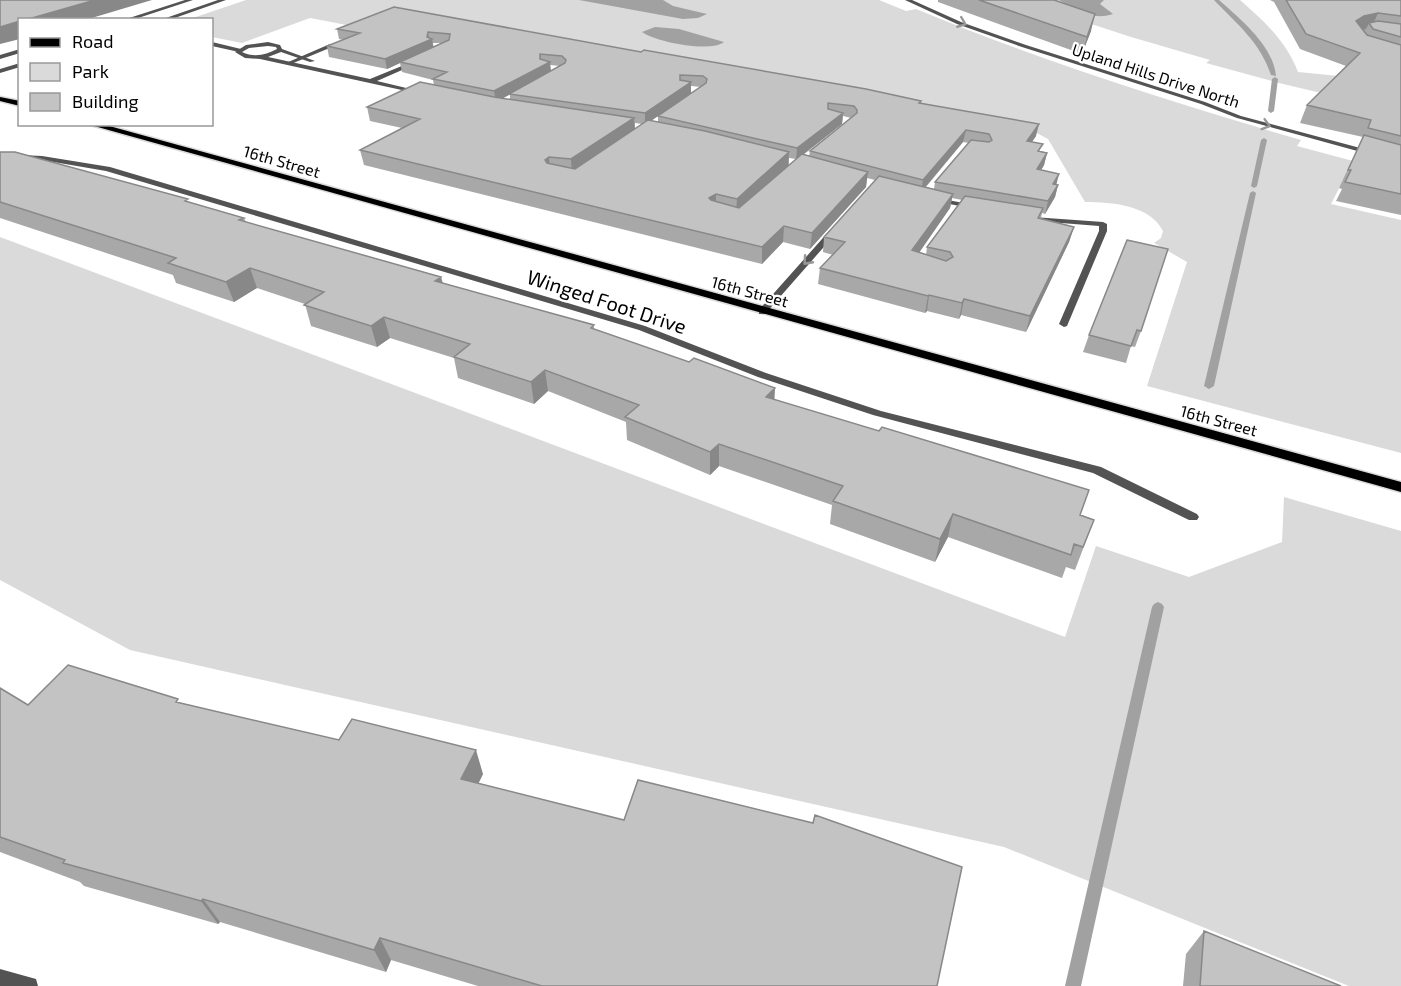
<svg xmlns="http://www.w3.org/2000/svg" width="1401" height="986" font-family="'Exo 2',sans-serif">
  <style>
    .green { fill: #dadada }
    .water { fill: #a1a1a1 }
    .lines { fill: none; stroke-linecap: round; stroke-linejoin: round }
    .stream { fill: #a1a1a1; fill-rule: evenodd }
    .primary-casing { stroke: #dbdbdb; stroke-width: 3 }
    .service { fill: #535353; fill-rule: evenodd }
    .minor { fill: #535353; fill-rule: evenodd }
    .primary { fill: #000; fill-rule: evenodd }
    .wall { fill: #a8a8a8; fill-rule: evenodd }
    .shaded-wall { fill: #888 }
    .building { fill: #c3c3c3; stroke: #888; stroke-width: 1.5 }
    .oneway { stroke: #989898 }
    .labels { text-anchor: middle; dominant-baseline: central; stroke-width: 4.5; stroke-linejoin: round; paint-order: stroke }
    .far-street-label { font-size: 16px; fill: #000; stroke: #fff }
    .street-label { font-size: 20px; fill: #000; stroke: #fff }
  </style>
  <rect width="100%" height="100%" fill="#fff"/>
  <path class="green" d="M246,0H879L906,11L916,9C1041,61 1171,102 1301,140L1297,146L1353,161L1331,204L1401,220V453L1147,386L1187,262L1154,243L1161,238L1163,231C1150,205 1112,202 1085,202L1048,139L1031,130L378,31L310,18L242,43L212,37V20H187Z
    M1018,0H1240C1264,21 1286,41 1298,72L1401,82V112L1279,83L1206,63L1210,60L1131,37Z
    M0,237L1065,637L1096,546L1189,577L1282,542L1284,497L1401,531V986H1349L1004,847L130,650L0,580Z"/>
  <path class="water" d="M579,0H663L673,6L707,14L698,18L683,19Z
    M1059,0H1104L1100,4L1113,14C1091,21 1077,10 1059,0Z
    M655,27L679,29L724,42C710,53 656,42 642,32Z"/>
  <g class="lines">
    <path class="stream" d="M1214,0H1219C1240,19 1273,45 1276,76L1271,75C1260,42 1237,24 1214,0Z
      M1275,77L1278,79L1274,111L1271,113L1268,111L1272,79Z
      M1264,138L1267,140L1257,186L1254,188L1251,186L1261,140Z
      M1253,191L1256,193L1214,386L1209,389L1204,386L1250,193Z
      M1158,602L1162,604L1164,607L1081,986H1065L1152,607L1154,604Z"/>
    <g class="primary-casing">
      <path id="primary" d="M0,97L20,101V106L0,101Z
        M87,124H102L1401,482V492Z"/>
    </g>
    <path class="service" d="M212,42L241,49L242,50L239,52L212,46Z
      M330,44L332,47L291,64L286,63Z"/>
    <path class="minor" d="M185,0H193L132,20H123Z
      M218,0H226L169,20H160Z
      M905,0H912L961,22L1026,45L1205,102L1241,116L1401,159V163L1237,118L1201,104L1022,47L957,24Z
      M268,42L280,45L282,49L315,61L310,62L281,52L268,57L370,79L414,61H418V63L377,81L423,92L420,94L260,59L245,58L235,52L246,45ZM268,46L276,47L277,49C266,55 254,58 242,52L249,48Z
      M20,49V53L0,59V55Z
      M20,63V67L0,73V69Z
      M0,154L42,156L110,167L645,326L766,373L881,411L1101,467L1197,514L1199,517L1197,520H1189L1093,473L873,415L758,377L639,330L106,171L42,160L0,158Z
      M932,197L974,205L978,207L974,209L935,201L931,199Z
      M1033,217L1103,222L1107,224V231L1067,326L1064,327L1059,324L1099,231V226L1036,221H1033Z
      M830,230L837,232L765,314H759V310Z
      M0,969L36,979L38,986H0Z"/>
    <use href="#primary" class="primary"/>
  </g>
  <path class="wall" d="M938,0H1054L1091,31L1082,54L938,2Z
    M1270,0H1401V215L1336,201L1342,189L1339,188L1363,137L1300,123L1307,105L1346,66L1300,49L1274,2Z
    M394,7L641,52L921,101V103L1036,136L1032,142L1041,152L1047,153L1044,165L1041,170L1056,185H1058L1055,197L1045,214L1042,213L1041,218L1074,227L1069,242L1026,332L961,315L959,319L927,311L925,313L818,284L820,268L833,255L823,252L824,237L875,180L867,178L866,187L810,249L783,242L762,264L364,165L360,150L402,128L370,121L367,107L434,85L433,80L402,72L400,63L387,69L329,57L327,46L344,40L339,39L337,29ZM432,43H441L433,47ZM550,65L560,66L551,71ZM691,86L701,87L658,116V122L651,121L691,93ZM510,94V100L502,98ZM843,116L851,118L810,151L809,156L803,155L842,124ZM635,123L642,124L635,129ZM963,142L969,143L935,182L934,189L926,187ZM789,158L796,159L789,166ZM952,198L962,200L927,247L926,255L919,252L950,208Z
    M0,152L189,202L244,218L246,222L441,277L443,283L594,325V329L775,400L1094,520L1075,570L1066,567L1062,578L948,537L935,562L830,524L832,505L719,466L710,475L627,440L626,422L548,391L534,404L458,378L454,358L390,338L377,347L311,326L305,304L257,288L234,302L176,283L173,275L0,218Z
    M1127,240L1141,331L1135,347L1131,346L1126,363L1083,352L1089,335Z
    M0,688L28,705L181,703L483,774L478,784L937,986H478L391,960L386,972L220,922L218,924L84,886L80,882L0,852Z
    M1204,931L1341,986H1183L1186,954Z"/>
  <path class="shaded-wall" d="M95,0H152L85,20H25Z
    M1378,13L1372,27L1369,23L1366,29L1358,31L1356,21L1364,16Z
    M1095,14L1091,31L1082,54L1087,37Z
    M20,21V39L0,44V27Z
    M428,32L429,40L432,39L434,49L400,62V63L387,69L385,59Z
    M540,54L541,66L550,62L551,73L496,102L494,91L540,59Z
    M691,82V93L645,125V113Z
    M843,113L842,124L796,160L797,148Z
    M634,118L635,132L572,175L571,159Z
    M1039,124L1036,136L1024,153L1027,141Z
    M966,130L963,142L921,192L923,180Z
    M789,152L788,167L736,215L737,199Z
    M1047,153L1044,165L1034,182L1037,169Z
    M549,157L550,172L545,160Z
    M868,172L866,187L810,249L812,233Z
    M1059,174L1056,186L1053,184Z
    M1058,185L1055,197L1045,214L1048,201Z
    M716,194V210L709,198Z
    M953,194L950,208L910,266L912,250Z
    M784,226L783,242L762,264V247Z
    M1074,227L1069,242L1026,332L1030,316Z
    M250,268L257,288L234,302L226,282Z
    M441,277L445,297L435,281Z
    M929,295L927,311L925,313L928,296Z
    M964,299L961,315L959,319L962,303Z
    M384,317L390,338L377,347L371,326Z
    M545,370L548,391L534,404L531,382Z
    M775,388L774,410L766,397Z
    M719,444V466L710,475V452Z
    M953,514L948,537L935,562L940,539Z
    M476,750L483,774L468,804L461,779Z
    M203,899L220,922L218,924L201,901Z
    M380,938L391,960L386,972L374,950Z"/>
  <path class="building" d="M0,0H95L25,20H20V21L0,27Z
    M979,0H1054L1095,14L1087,37Z
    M1286,0H1401V16L1378,13L1364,16L1356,21L1367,35L1401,45V136L1368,128L1371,120L1307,105L1360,53L1306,34Z
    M394,7L641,52L644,50L866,89L921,101L919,103L1039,124L1027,141L1043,144L1038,151L1047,153L1037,169L1059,174L1053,184L1058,185L1048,201L935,182L971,140L989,142L992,140L989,134L966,130L923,180L810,151L857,113V110L854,106L828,103V109L843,113L797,148L658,116L706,83L707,79L703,76L680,75V80L691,82L645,113L509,94L565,63L566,60L562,56L540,54V59L550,62L494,91L433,79L447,72L400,62L449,40L450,34L428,32L427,37L432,39L385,59L327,46L360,33L337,29Z
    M1378,21L1401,24V37L1373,29L1369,23Z
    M420,82L494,97L634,118L571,159L549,157L545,160L547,163L575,169L648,120L705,131L789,152L737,199L716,194L709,198L711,200L739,208L802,154L868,172L812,233L784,226L762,247L360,150L420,119L367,107Z
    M1364,135L1401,145V194L1345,182L1351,170H1348Z
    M0,152H15L188,199L185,201L244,218L239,220L441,277L435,281L594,325L591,328L689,362L694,358L775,388L766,397L879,431L882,427L1089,490L1080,515L1094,520L1083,547L1074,544L1071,555L953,514L940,539L833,501L843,486L719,444L710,452L625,417L639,405L545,370L531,382L454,357L470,344L384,317L371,326L304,305L324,292L250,268L226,282L168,263L176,258L0,202Z
    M879,176L953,194L912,250L946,261L953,257L950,252L927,247L965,196L1043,208L1038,218L1074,227L1030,316L964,299L962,303L929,295L928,296L820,268L845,242L824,237Z
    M1127,240L1168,249L1141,331L1137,330L1131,346L1089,335Z
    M68,665L178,699L176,702L339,740L352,719L476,750L461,779L624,820L638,780L813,823L815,815L962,867L937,986H542L380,938L374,950L203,899L201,901L63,863L65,860L0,837V688L28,705Z
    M1204,931L1341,986H1200Z"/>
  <defs><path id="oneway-chevron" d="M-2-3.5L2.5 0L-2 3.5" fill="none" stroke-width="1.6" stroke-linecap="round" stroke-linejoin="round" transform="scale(1.5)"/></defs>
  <g class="oneway">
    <use href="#oneway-chevron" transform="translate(962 23) rotate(22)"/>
    <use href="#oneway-chevron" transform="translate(1266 125) rotate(16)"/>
    <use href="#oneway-chevron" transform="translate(807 261) rotate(132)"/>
  </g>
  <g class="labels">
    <g class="far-street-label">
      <text transform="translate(1156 75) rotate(18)">Upland Hills Drive North</text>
      <text transform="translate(282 161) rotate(16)">16th Street</text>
      <text transform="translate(750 291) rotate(15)">16th Street</text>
      <text transform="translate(1219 420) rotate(15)">16th Street</text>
    </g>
    <g class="street-label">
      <text transform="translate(607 301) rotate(18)">Winged Foot Drive</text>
    </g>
  </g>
  <rect x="18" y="18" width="195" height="108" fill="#ffffff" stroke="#999999" stroke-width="1.5"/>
  <rect x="30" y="38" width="30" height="9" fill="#000000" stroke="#999999" stroke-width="1.5"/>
  <text x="72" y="48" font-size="18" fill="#000000">Road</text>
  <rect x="30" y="63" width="30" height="18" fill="#dadada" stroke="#999999" stroke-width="1.5"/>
  <text x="72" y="78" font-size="18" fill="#000000">Park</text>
  <rect x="30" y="93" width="30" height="18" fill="#c3c3c3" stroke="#999999" stroke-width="1.5"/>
  <text x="72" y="108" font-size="18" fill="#000000">Building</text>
</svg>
